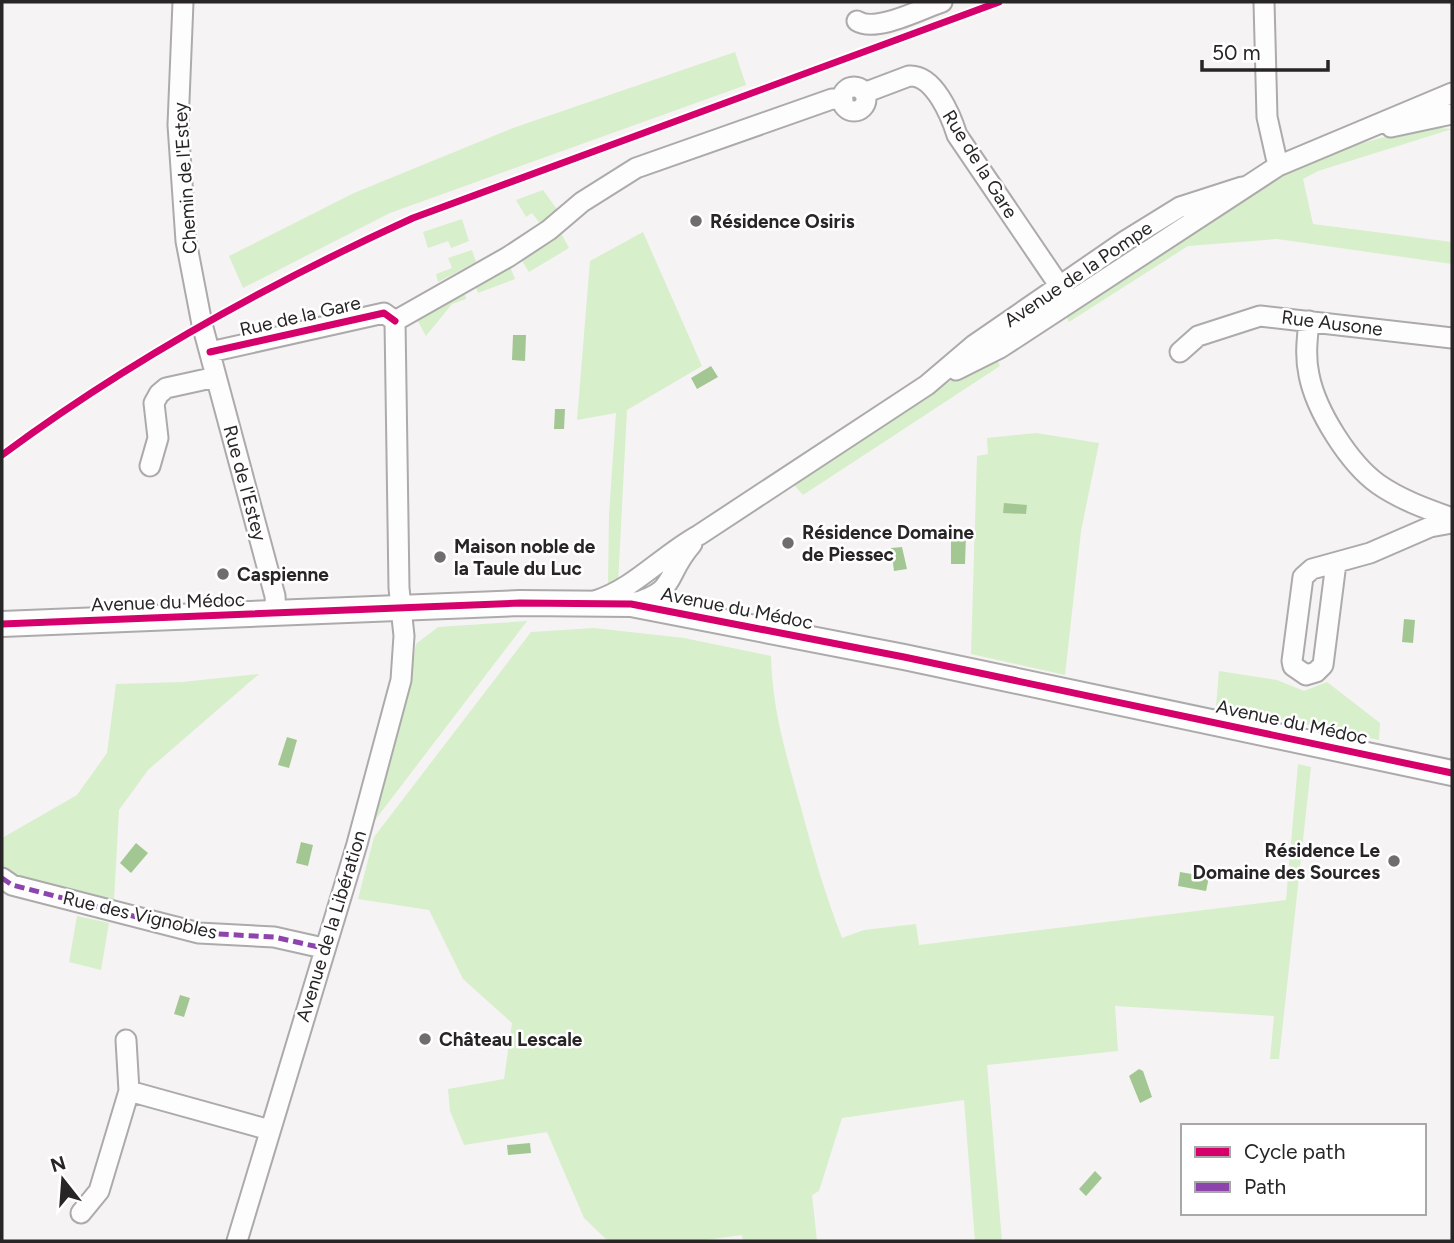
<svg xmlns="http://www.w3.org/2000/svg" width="1454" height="1243" font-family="Figtree,sans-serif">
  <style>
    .green { fill: #d7efca }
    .water { fill: #a3c792 }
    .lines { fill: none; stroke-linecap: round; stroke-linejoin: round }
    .minor-casing { stroke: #acaaaa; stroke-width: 23 }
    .major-casing { stroke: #acaaaa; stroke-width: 28 }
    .minor { stroke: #fefdfd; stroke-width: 19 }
    .major { stroke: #fefdfd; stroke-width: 24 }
    .quiet { stroke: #8e44ad; stroke-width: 5; stroke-dasharray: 10 5; stroke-linecap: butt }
    .cycleway-casing { stroke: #fff; stroke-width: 11 }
    .cycleway { stroke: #d6006c; stroke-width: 7 }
    .poi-dot { fill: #706d6e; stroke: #fff; stroke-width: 2.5 }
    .labels { text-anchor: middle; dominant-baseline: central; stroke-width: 5; stroke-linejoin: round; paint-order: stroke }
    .street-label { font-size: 19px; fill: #282526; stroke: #fff }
    .poi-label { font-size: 19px; font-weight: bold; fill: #282526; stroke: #fff; text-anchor: start }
  </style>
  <rect width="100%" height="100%" fill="#f6f3f4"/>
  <path class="green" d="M735,52L746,85L390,213L243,288L229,256L354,193L513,128Z
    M1429,127L1452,129L1318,171L1303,179L1313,224L1452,242V264L1277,239L1188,246L1069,322L1065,314C1145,262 1235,193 1321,157C1356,143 1392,135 1429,127Z
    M543,190L559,212L542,226L532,213L526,217L516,200Z
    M462,219L469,241L451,248L448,241L428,248L423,232Z
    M643,232L702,366L627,410L618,583L608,584L609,514L616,413L577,420L590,261Z
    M557,233L562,235L569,248L529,272L521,259Z
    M472,250L476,262L438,282L436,274L452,268L448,258Z
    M510,267L515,279L478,293L475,285Z
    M464,291L466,299L452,304L426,336L416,318Z
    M996,357L1000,366L803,495L794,485L947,383Z
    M1036,433L1099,443L1081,531L1065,675L971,654L977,456L988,454L987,438Z
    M527,621L369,828L409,682L416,644L438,627Z
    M594,628L684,638L771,656C772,708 786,755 800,804C812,849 825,894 842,938L864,930L916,924L919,945L1286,900L1298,764L1311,767L1279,1059H1270L1274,1016L1115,1006L1118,1051L987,1065L1002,1241H975L964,1100L842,1118L819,1191L812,1195L817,1241H743L742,1235L698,1241H608L584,1218L547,1132L464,1145L450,1111L448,1089L504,1079L512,1023L463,979L429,910L358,899L374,837L531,632Z
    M1219,671L1277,680L1304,691L1327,682L1380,723L1379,740L1216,706Z
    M259,674L148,770L119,810L114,900L12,885L2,881V838L77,795L107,753L116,684L182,682Z
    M77,916L109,923L101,970L69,962Z"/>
  <path class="water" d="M513,335H526L525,361L512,360Z
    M711,366L718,377L697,389L691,378Z
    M555,409H565L564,429H554Z
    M1004,503L1027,505L1026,514L1003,513Z
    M951,535H966L965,564H951Z
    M902,547L907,569L894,571L891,548Z
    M1404,619L1415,620L1413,643L1402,642Z
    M287,737L297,740L289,768L278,765Z
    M301,842L313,845L308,866L296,863Z
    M136,843L148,853L131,873L120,863Z
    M1180,872L1209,877L1206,891L1178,886Z
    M180,995L190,998L184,1017L174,1014Z
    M1139,1069L1143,1071L1152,1097L1140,1103L1129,1076Z
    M530,1143L531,1153L508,1155L507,1145Z
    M1095,1171L1102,1178L1086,1196L1079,1189Z"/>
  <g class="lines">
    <g class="minor-casing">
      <path id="minor" d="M183,2L178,125L186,241L202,324L275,596L276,614
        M1264,2L1267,117L1278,166
        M857,21C876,33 921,9 942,2
        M842 99a12 12 0 1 1 24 0a12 12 0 1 1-24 0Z
        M864,93L909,76C934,74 951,116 957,135L1065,294
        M1391,127L1452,114
        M1309,321C1307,340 1305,357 1309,375C1316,411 1349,463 1378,484C1401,500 1427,509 1452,518
        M210,352L384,313L395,321
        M1180,352L1198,336L1260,316L1452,338
        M956,370L1000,348L1278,166L1452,93
        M150,466L158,438L154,403L159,394L166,388L216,377
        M1336,563L1323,665L1316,672L1306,675L1293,666L1292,661L1303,577L1312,569L1370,553L1430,527L1452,523
        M595,601C635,588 661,556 699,535L927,385L974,345L1125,241L1180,207L1242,187
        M631,604C679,591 663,577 692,544
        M2,878L12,885L199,933L274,937L323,948
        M126,1040L129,1091
        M81,1213L99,1191L129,1091L270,1130
        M237,1241L357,844L401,680L404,636L399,588L395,321L508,257L549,230L582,202L636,168L832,99L843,100"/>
    </g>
    <g class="major-casing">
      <path id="major" d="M2,624L520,603L631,604L904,657L1452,773"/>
    </g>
    <use href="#minor" class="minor"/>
    <use href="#major" class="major"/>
    <path class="quiet" d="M2,878L12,885L199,933L274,937L323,948"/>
    <g class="cycleway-casing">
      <path id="cycleway" d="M210,352L384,313L395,321
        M2,455C130,360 268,284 413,218L999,2
        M2,624L520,603L631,604L904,657L1452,773"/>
    </g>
    <use href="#cycleway" class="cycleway"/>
  </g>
  <g class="poi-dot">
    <circle cx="696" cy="221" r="7"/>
    <circle cx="788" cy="543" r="7"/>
    <circle cx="440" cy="557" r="7"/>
    <circle cx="223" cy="574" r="7"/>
    <circle cx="1394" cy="861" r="7"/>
    <circle cx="425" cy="1039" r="7"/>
  </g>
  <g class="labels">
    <g class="street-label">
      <text transform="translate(980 164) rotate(58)">Rue de la Gare</text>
      <text transform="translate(185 178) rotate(-94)">Chemin de l'Estey</text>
      <text transform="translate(1078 274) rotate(-34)">Avenue de la Pompe</text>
      <text transform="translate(300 316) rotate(-13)">Rue de la Gare</text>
      <text transform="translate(1332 323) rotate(7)">Rue Ausone</text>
      <text transform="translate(245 483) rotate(75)">Rue de l'Estey</text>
      <text transform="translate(168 602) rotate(-2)">Avenue du Médoc</text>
      <text transform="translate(737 608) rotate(11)">Avenue du Médoc</text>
      <text transform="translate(1292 722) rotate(12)">Avenue du Médoc</text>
      <text transform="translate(140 915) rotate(13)">Rue des Vignobles</text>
      <text transform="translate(331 926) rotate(-73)">Avenue de la Libération</text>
    </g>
    <g class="poi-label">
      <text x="710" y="221">Résidence Osiris</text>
      <text x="802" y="532">Résidence Domaine<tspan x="802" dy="22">de Piessec</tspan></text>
      <text x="454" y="546">Maison noble de<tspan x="454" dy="22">la Taule du Luc</tspan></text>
      <text x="237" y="574">Caspienne</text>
      <text x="1380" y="850" text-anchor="end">Résidence Le<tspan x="1380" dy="22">Domaine des Sources</tspan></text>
      <text x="439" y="1039">Château Lescale</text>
    </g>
  </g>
  <rect width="1454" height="1243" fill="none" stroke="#282526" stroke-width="7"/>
  <rect x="1181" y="1124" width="245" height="91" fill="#ffffff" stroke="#a9a8a8" stroke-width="2"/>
  <rect x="1195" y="1147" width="35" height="10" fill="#d6006c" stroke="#a9a8a8" stroke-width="2"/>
  <text x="1244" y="1159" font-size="21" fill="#282526">Cycle path</text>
  <rect x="1195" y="1182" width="35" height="10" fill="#8e44ad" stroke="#a9a8a8" stroke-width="2"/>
  <text x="1244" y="1194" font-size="21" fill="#282526">Path</text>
  <g transform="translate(63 1180) rotate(343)" stroke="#ffffff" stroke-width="5" paint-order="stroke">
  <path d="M0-5L12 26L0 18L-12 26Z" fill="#282526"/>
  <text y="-10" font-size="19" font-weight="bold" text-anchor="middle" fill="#282526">N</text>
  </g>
  <path d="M1202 60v10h126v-10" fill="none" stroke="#282526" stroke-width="3.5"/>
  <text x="1212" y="60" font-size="21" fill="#282526" stroke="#ffffff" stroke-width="5" paint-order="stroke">50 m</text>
</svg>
